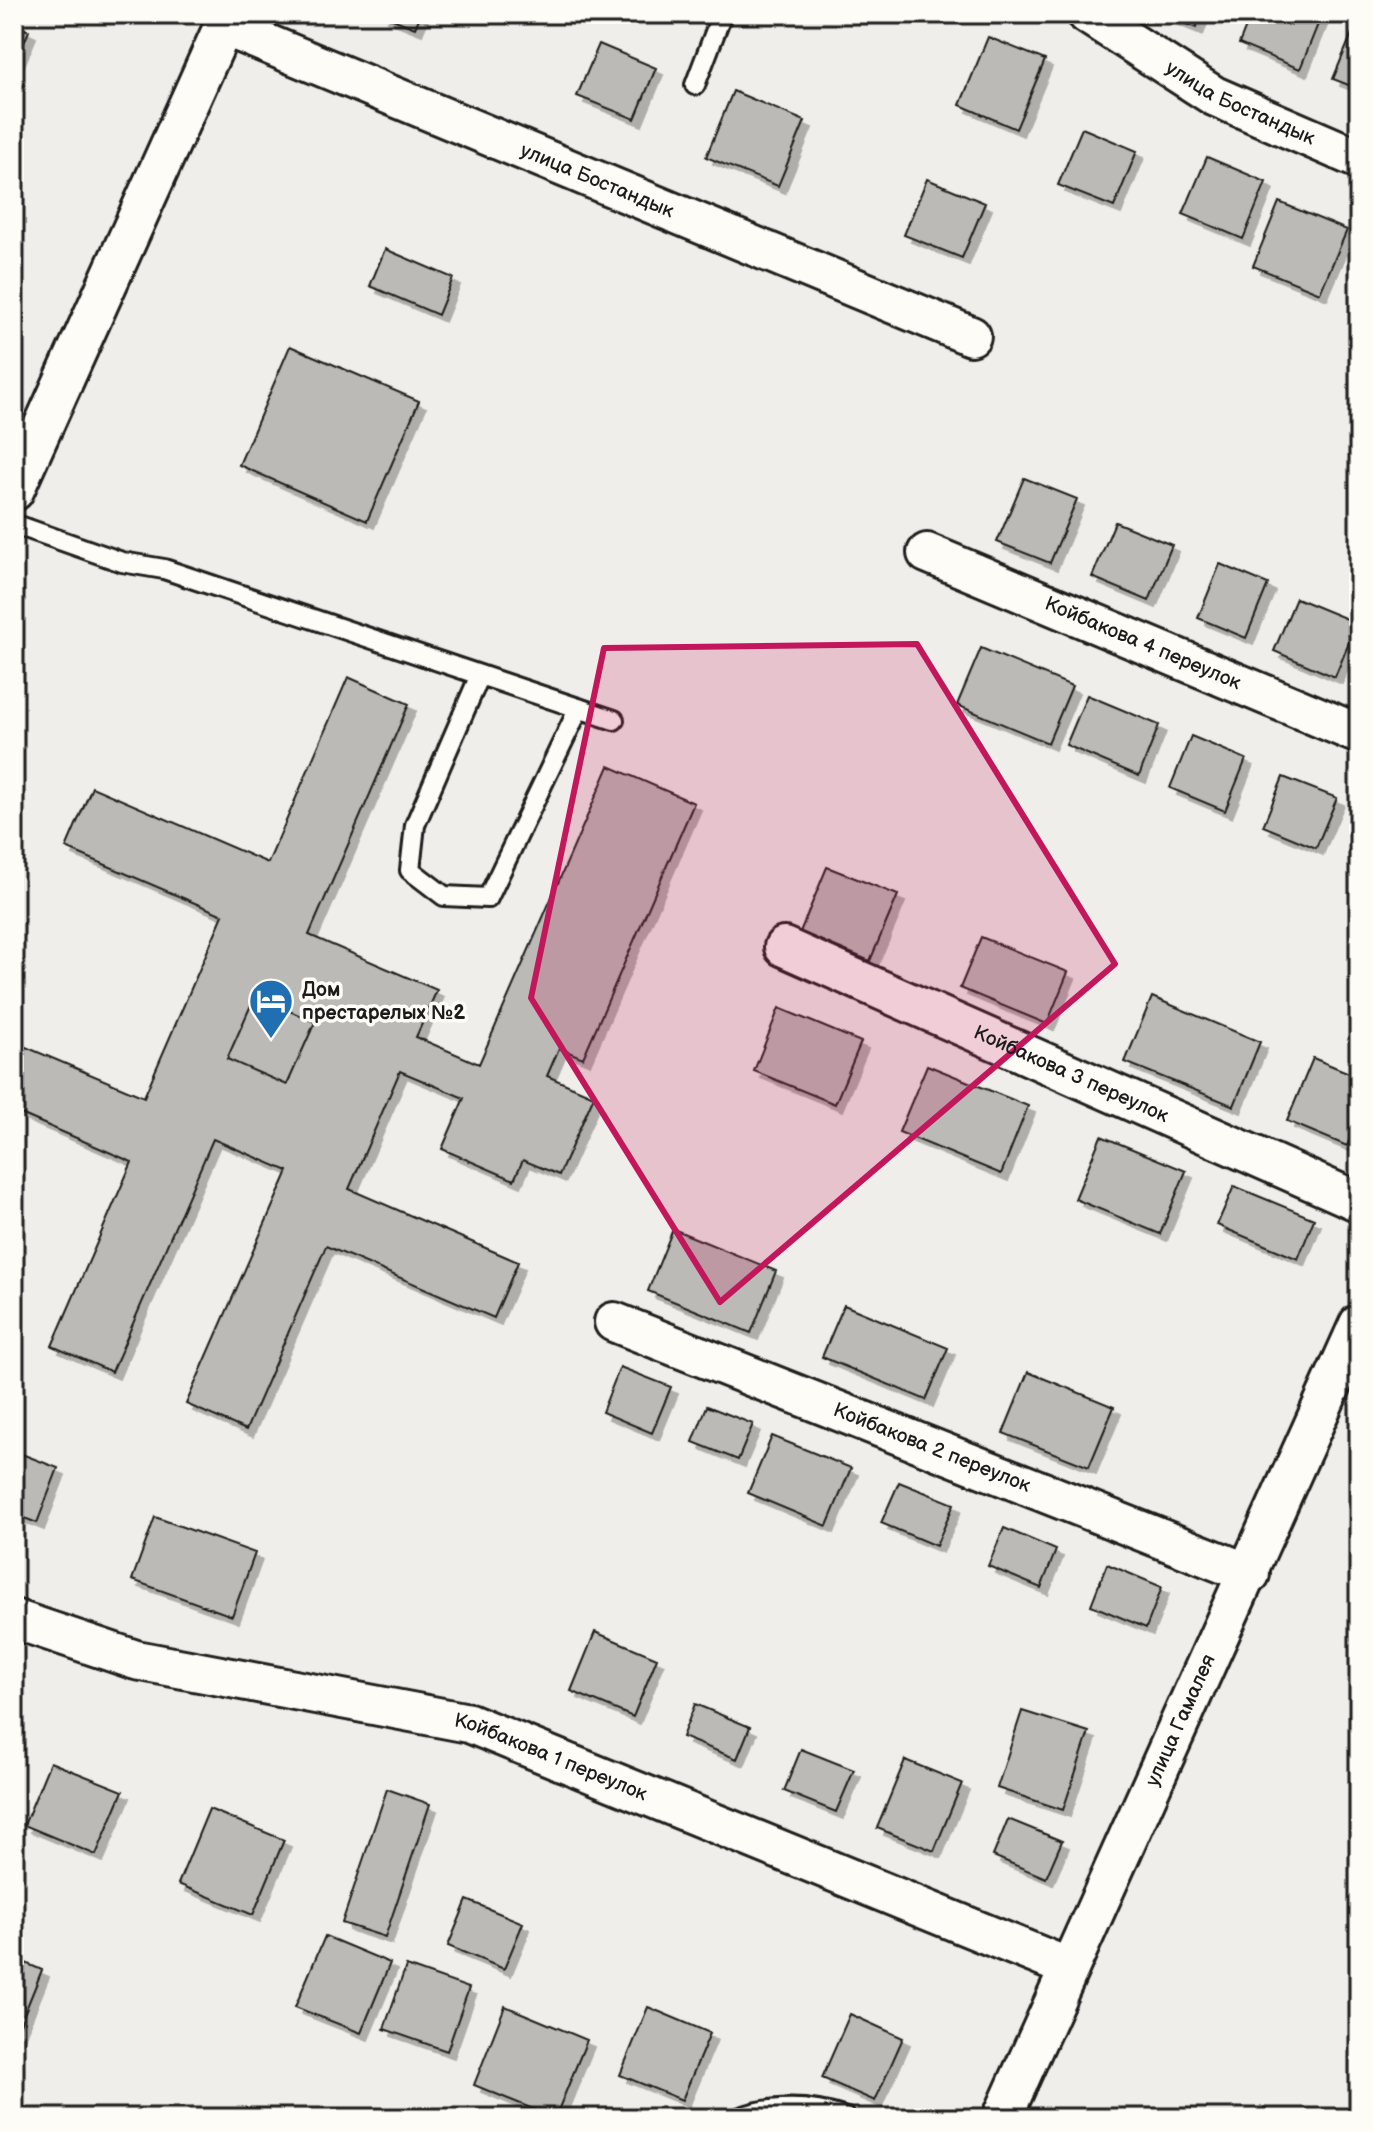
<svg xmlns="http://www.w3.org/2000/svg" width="1373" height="2132" font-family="'Balsamiq Sans',sans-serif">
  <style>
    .building { fill: #bbbab6; stroke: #1c1c1c; stroke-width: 2; fill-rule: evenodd; filter: url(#shadow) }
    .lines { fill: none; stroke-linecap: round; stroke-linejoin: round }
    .service-casing { stroke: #1c1c1c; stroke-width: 24 }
    .minor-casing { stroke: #1c1c1c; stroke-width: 44 }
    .service { stroke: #fdfcf7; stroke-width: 18 }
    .minor { stroke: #fdfcf7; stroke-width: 38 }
    .marked { fill: #c2185b; fill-opacity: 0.2; stroke: #c2185b; stroke-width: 6; stroke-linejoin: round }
    .labels { text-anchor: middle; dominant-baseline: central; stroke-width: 7; stroke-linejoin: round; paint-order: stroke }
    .street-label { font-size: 20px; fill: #1c1c1c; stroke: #fdfcf7 }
    .poi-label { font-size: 20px; font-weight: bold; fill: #1c1c1c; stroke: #fdfcf7; text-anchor: start }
  </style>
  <defs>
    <filter id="shadow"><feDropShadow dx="7" dy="7" stdDeviation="0" flood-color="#0004"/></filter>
  </defs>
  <rect width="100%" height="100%" fill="#f0eeea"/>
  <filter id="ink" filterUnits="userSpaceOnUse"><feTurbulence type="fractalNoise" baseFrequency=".0125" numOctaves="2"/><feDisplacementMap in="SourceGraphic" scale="16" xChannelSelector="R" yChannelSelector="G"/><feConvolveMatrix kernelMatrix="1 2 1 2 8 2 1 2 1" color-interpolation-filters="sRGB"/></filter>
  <g filter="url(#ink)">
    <path class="building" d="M380,14H421L415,28Z
      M1161,14H1201L1196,28Z
      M1251,14H1322L1300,69L1239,44Z
      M14,24L29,31L14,66Z
      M1355,26L1359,28V89L1333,79Z
      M988,37L1045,60L1016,129L960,105Z
      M599,44L656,68L635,119L577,96Z
      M733,91L805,121L778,186L706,157Z
      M1082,128L1137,151L1114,207L1058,185Z
      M1207,157L1266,182L1243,239L1183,214Z
      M927,179L985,203L962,258L904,235Z
      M1279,202L1347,230L1320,293L1253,266Z
      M385,249L453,278L438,315L370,286Z
      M290,346L419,401L367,521L239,465Z
      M1024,478L1077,499L1050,563L997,542Z
      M1115,522L1172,545L1149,601L1092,577Z
      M1220,564L1268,584L1246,638L1198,618Z
      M1296,598L1357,623L1335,677L1274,651Z
      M981,648L1072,686L1048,743L957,705Z
      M348,677L409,704L309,935L437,990L416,1037L479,1064L609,766L694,803L583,1058L559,1048L547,1076L594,1096L559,1175L523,1160L514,1180L442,1149L464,1098L400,1071L349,1189L518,1262L494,1318L326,1246L246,1430L186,1404L288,1171L213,1139L112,1372L52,1346L132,1162L14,1111V1042L144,1097L223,915L66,848L92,787L268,863ZM255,996L315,1022L287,1085L227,1059Z
      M1087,695L1159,725L1139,776L1066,745Z
      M1191,736L1246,759L1225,811L1170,788Z
      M1283,777L1337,798L1316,848L1263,826Z
      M827,867L898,895L870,961L800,932Z
      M981,937L1068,972L1047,1024L960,988Z
      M255,996L315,1022L287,1085L227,1059Z
      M1152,997L1260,1042L1234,1106L1125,1062Z
      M779,1008L861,1042L835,1104L754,1071Z
      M1313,1058L1359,1077V1116L1347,1146L1287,1121Z
      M927,1065L1028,1106L1001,1174L899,1132Z
      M1101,1136L1186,1171L1160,1234L1075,1199Z
      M1234,1186L1314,1219L1298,1259L1217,1225Z
      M673,1229L776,1271L751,1333L648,1291Z
      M844,1305L948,1348L926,1400L822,1357Z
      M620,1367L671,1387L652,1433L602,1412Z
      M1028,1372L1114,1407L1089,1467L1003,1433Z
      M707,1406L753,1424L738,1460L693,1442Z
      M772,1436L851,1468L827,1526L748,1493Z
      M14,1451L58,1468L37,1523L14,1514Z
      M899,1482L954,1504L936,1546L881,1523Z
      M155,1517L255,1553L232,1616L132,1580Z
      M1004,1528L1056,1550L1041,1588L988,1566Z
      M1107,1564L1162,1587L1146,1628L1091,1605Z
      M595,1632L657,1658L633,1717L571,1691Z
      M695,1704L750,1727L737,1759L682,1737Z
      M1022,1711L1089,1732L1063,1810L997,1788Z
      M801,1749L854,1770L836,1812L784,1791Z
      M905,1760L962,1783L934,1851L877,1828Z
      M50,1762L123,1791L96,1855L24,1825Z
      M387,1789L430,1804L385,1937L342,1923Z
      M209,1809L284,1840L253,1915L178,1884Z
      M1008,1819L1062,1841L1046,1878L993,1856Z
      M467,1900L523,1923L504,1969L448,1946Z
      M325,1936L390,1963L361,2033L295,2007Z
      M14,1958L42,1970L14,2039Z
      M406,1966L469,1988L447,2051L384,2029Z
      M505,2006L587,2040L555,2118L474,2085Z
      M648,2007L710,2033L682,2100L620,2075Z
      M850,2014L903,2038L875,2101L822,2078Z"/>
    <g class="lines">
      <g class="service-casing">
        <path id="service" d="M695,85L722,14
          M14,524L122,562L164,569L614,720
          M480,675L415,825L410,870L444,896L488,898L579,708
          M738,2118C774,2105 810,2106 846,2118"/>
      </g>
      <g class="minor-casing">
        <g id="minor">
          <path id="s1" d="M1087,14L1214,96L1359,159"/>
          <path id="s2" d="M224,26L971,336"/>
          <path d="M14,491L229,14"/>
          <path id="s3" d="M927,553L1359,734"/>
          <path id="s4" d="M784,947L1359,1202"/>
          <path id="s5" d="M614,1322L1250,1574"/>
          <path id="s6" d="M14,1619L136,1660L469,1723L1067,1967"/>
          <path id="s7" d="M1002,2118L1359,1324"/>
        </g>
      </g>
      <use href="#service" class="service"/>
      <use href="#minor" class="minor"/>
    </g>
  </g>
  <path class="marked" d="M917,644L1115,964L720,1302L531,998L604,648Z"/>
  <defs>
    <g id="hotel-pin" transform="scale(2.3)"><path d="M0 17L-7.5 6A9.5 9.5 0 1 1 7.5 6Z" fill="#1f6fb2" stroke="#fdfcf7"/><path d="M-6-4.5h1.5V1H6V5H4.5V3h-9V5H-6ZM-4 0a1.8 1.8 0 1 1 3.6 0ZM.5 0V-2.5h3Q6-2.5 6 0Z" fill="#fff"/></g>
  </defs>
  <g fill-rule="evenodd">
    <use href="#hotel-pin" x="271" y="1001"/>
  </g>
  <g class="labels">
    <g class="street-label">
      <text stroke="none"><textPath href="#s1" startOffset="178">улица Бостандык</textPath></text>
      <text stroke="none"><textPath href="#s2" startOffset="404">улица Бостандык</textPath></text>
      <text stroke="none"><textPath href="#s3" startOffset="234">Койбакова 4 переулок</textPath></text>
      <text stroke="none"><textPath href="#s4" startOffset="314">Койбакова 3 переулок</textPath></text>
      <text stroke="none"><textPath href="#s5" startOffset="342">Койбакова 2 переулок</textPath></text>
      <text stroke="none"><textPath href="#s7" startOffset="436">улица Гамалея</textPath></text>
      <text stroke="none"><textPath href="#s6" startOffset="556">Койбакова 1 переулок</textPath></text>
    </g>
    <g class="poi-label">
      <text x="302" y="990">Дом<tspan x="302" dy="23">престарелых №2</tspan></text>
    </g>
  </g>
  <rect width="1373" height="2132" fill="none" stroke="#fdfcf7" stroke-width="48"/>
  <rect x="24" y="24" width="1325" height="2084" fill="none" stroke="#1c1c1c" stroke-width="3" filter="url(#ink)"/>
</svg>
